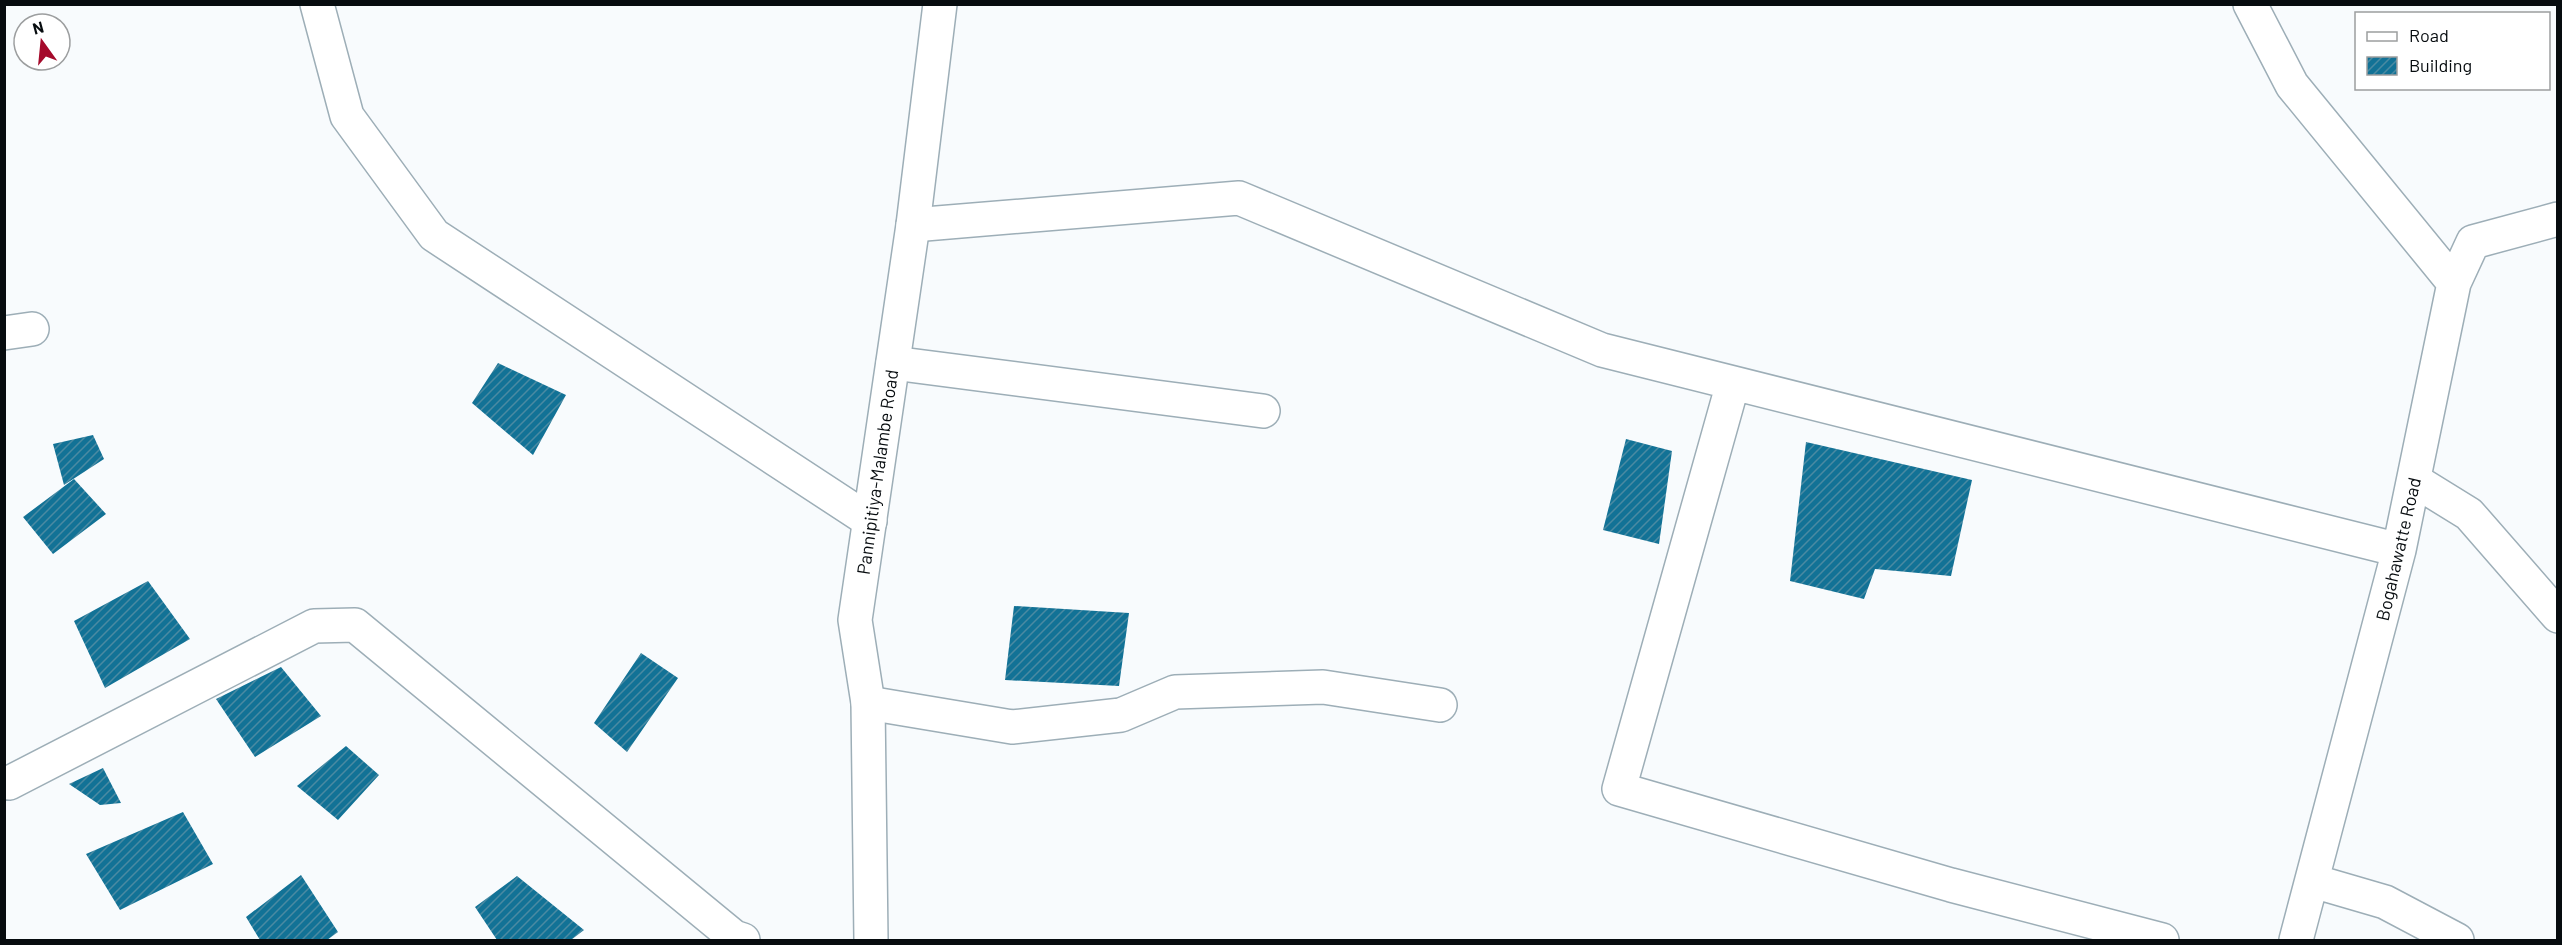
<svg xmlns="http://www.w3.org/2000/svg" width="2562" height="945" font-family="Barlow,sans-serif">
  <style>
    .building { fill: url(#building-hatch) }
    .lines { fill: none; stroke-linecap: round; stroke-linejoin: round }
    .minor-casing { stroke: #9daeb7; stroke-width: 36 }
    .tertiary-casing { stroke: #9daeb7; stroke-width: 36 }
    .minor { stroke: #fff; stroke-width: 33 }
    .tertiary { stroke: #fff; stroke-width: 33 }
    .labels { text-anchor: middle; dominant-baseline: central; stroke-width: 4.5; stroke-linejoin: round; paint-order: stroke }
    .street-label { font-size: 18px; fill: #070c0f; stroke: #fff }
  </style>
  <defs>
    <pattern id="building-hatch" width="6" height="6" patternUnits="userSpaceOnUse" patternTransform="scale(1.5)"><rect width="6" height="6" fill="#127296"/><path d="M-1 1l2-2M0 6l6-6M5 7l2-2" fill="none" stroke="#4b8aa2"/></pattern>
  </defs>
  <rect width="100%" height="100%" fill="#f8fbfd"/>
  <path class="building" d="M498,363L566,395L533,455L472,403Z
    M93,435L104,459L64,485L53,444Z
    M1626,439L1672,451L1659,544L1603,530Z
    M1806,442L1972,480L1951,576L1875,569L1864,599L1790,581Z
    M74,479L106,514L53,554L23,517Z
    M148,581L190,639L105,688L74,621Z
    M1014,606L1129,613L1119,686L1005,680Z
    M641,653L678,678L627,752L594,723Z
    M281,667L321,716L255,757L216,699Z
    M346,746L379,775L338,820L297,786Z
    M103,768L121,803L100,805L69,784Z
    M183,812L213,864L120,910L86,854Z
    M301,875L338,932L327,940H260L246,917Z
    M517,876L584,930L571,940H497L475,907Z"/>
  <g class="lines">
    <g class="minor-casing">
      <path id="minor" d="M317,4L347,116L434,235L870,521
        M2250,4L2292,85L2454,283
        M913,225L1239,198L1602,350L2399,550
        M4,333L32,329
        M893,363L1263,411
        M1733,383L1619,789L1951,885L2162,940
        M2414,480L2469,514L2558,616
        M868,703L1012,727L1121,715L1175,692L1323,687L1440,705
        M9,783L314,626L355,625L734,937L743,940
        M2313,881L2385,902L2457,940
        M2296,940L2399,550L2454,283L2473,242L2558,219"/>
    </g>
    <g class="tertiary-casing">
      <path id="tertiary" d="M871,940L868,703L855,620L913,225L940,4"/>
    </g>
    <use href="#minor" class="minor"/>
    <use href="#tertiary" class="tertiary"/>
  </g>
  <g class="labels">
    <g class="street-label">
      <text transform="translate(877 472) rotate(-82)">Pannipitiya-Malambe Road</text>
      <text transform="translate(2398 549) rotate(-77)">Bogahawatte Road</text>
    </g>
  </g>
  <rect width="2562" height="945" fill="none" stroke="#070c0f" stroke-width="12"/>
  <rect x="2355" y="12" width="195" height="78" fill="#ffffff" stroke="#9c9e9f" stroke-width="1.5"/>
  <rect x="2367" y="32" width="30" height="9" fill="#ffffff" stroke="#9c9e9f" stroke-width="1.5"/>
  <text x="2409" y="42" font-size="18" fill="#070c0f">Road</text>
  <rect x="2367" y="57" width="30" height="18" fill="url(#building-hatch)" stroke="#9c9e9f" stroke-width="1.5"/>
  <text x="2409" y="72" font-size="18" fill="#070c0f">Building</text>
  <g transform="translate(42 42) rotate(345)"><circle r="28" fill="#ffffff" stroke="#9c9e9f" stroke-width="1.5"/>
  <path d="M0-4.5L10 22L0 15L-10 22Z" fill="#a50a2b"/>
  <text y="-9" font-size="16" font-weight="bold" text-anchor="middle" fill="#070c0f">N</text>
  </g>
</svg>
